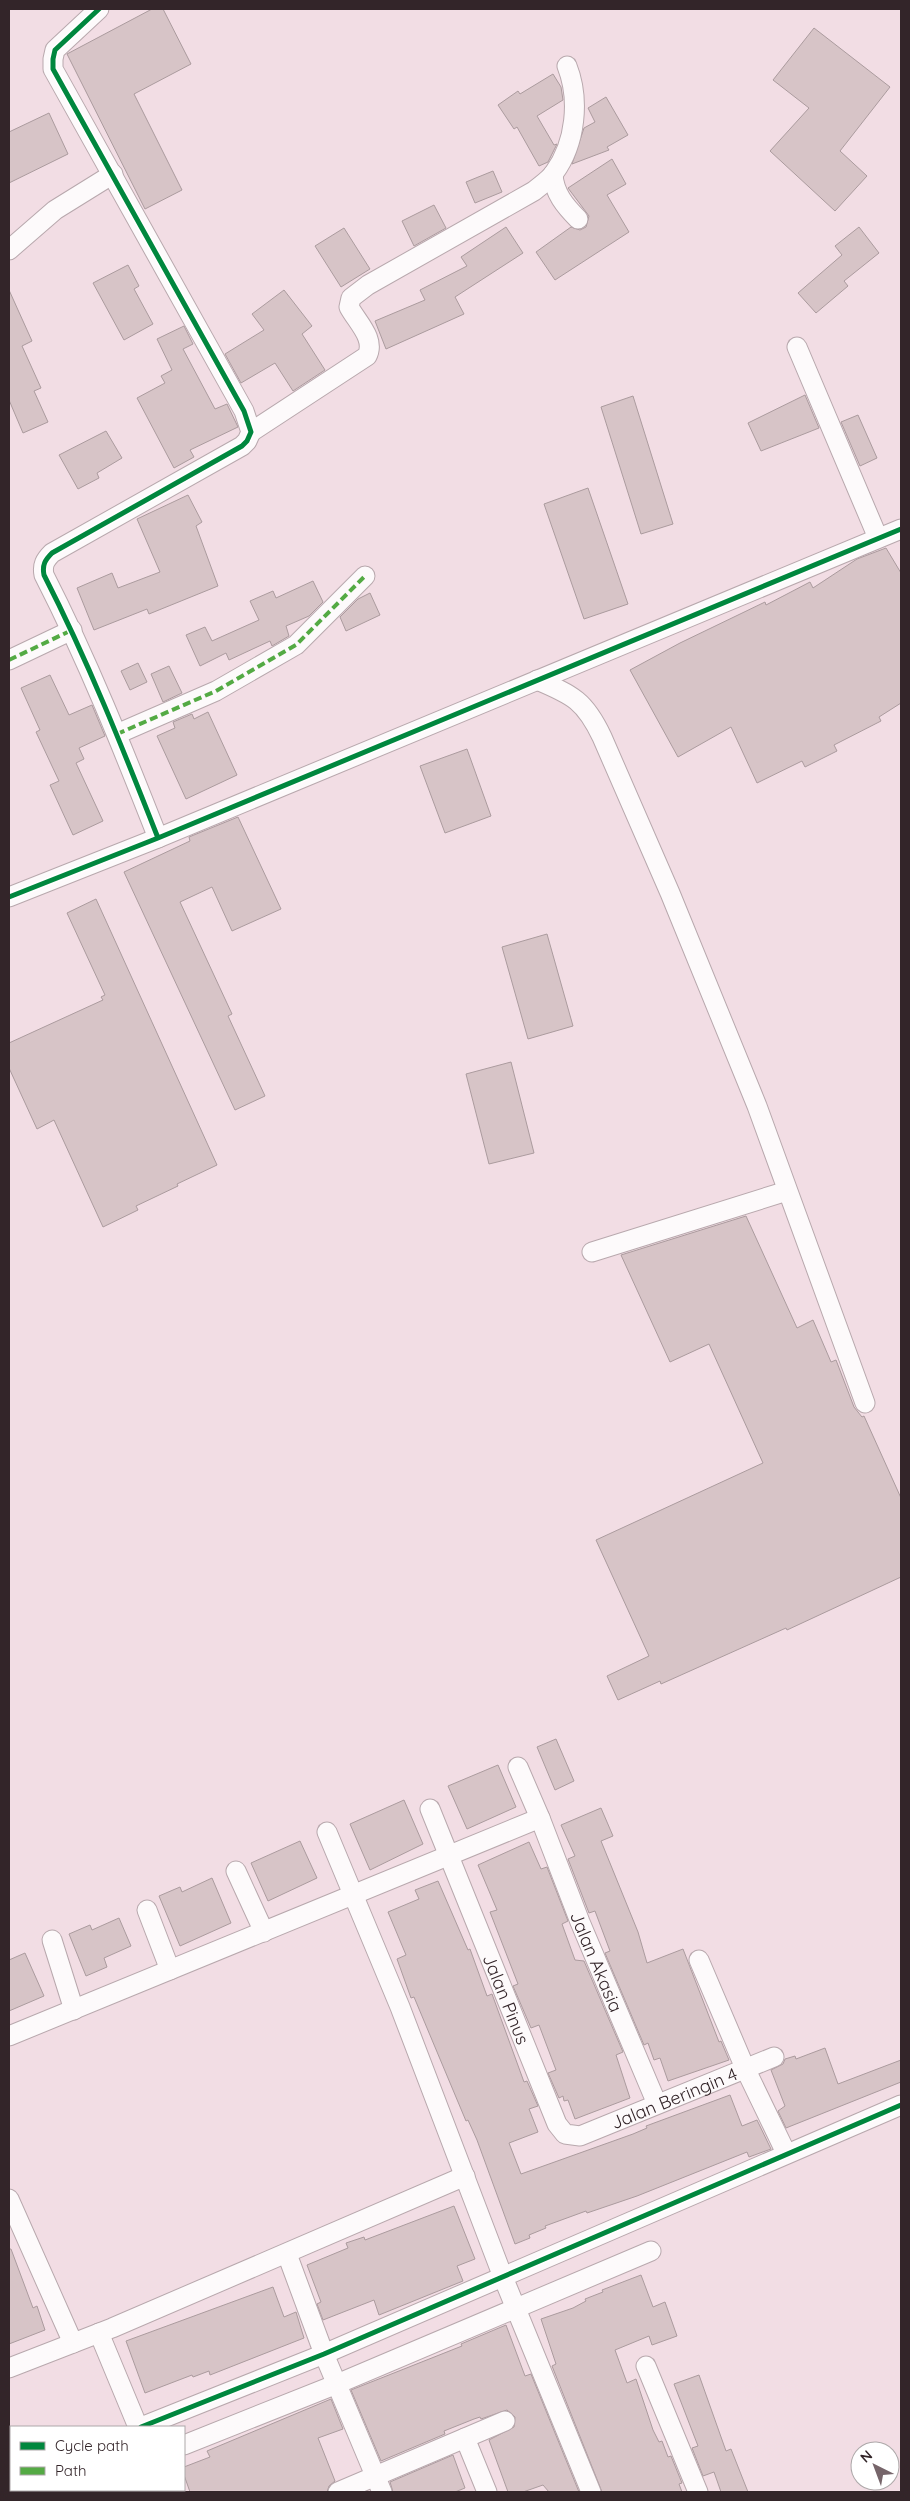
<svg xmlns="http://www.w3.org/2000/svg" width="910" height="2501" font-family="Quicksand,sans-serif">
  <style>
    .building { fill: #d7c4c7; stroke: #ab9b9e }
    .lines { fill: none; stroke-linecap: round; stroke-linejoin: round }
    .street-casing { stroke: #b8a8ad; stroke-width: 21 }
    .street { stroke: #fdfafb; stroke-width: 19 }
    .quiet { stroke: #54aa44; stroke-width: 4; stroke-dasharray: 8 4; stroke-linecap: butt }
    .cycleway-casing { stroke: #fff; stroke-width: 8 }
    .cycleway { stroke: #00873e; stroke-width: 5 }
    .labels { text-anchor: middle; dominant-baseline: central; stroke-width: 4; stroke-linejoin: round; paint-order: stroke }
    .street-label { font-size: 18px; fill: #332529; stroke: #fff }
  </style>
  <rect width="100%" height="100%" fill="#f2dde4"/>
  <path class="building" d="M152,9H163L191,64L134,94L182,190L145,209L67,54Z
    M814,28L890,87L840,151L867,176L835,211L770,151L809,108L773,80Z
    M553,74L561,87L563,100L537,116L554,145L557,144L548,162L539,166L517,127L514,129L498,105L518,91L520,94Z
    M606,97L628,135L607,147L609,150L572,164L584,128L595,122L588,108Z
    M49,113L68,154L9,183V132Z
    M612,159L626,184L607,195L629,232L555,280L536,252L571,227L580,230L586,227L589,216L568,188Z
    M493,171L502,192L475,203L466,182Z
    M434,205L446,228L414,246L402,221Z
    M506,227L523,253L455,297L464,314L386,349L375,321L425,300L420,290L467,266L461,257Z
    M859,227L879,253L844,281L848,286L816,313L798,293L842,255L835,246Z
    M344,228L370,269L341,287L315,246Z
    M128,265L139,286L134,289L153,324L124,340L93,283Z
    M9,290L32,341L22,346L41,388L34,391L48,422L23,433L9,400Z
    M284,290L312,326L302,334L325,370L293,391L275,363L241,383L225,354L264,330L252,314Z
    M184,326L193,344L183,349L215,409L227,404L238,427L190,450L194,457L174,468L137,398L165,383L161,376L172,370L157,339Z
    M805,395L819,428L761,451L748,423Z
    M633,396L673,524L641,534L601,407Z
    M858,415L877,458L860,466L841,422Z
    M106,431L122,458L97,473L99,478L78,489L59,455Z
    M588,488L628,604L584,619L544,504Z
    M188,495L202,522L196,526L218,586L149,614L147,609L94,630L77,588L112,573L118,588L160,572L137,519Z
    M886,548L901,573V703L879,717L881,721L834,745L837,751L805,767L802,761L757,783L731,727L678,757L630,670L680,643L765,602L766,605L810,582L813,588L857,559Z
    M313,581L323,602L309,616L286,626L289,636L272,646L270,641L229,660L226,653L200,666L186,635L205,627L212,641L259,620L250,601L273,591L276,598Z
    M370,593L380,615L346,631L340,617L358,599Z
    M138,663L147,682L130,690L121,671Z
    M169,666L182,693L163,702L151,674Z
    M50,675L69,715L92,705L105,736L79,748L84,759L76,763L103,821L73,835L50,785L59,781L36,732L40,730L21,688Z
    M208,712L237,775L186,799L157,736L175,728L173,722L192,714L194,719Z
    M467,749L491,816L445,833L420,766Z
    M238,817L281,909L232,931L212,887L180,902L232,1014L228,1016L265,1096L235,1110L124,872L190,841L189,837Z
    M96,899L217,1165L177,1184L178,1186L136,1206L138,1210L103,1227L54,1120L37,1129L9,1068V1043L103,1000L101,997L105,995L67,913Z
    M547,934L573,1026L528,1039L502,947Z
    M511,1062L534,1153L489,1164L466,1074Z
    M746,1216L797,1328L813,1320L831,1362L836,1360L854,1407L862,1417L864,1416L901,1498V1577L787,1630L786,1628L661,1684L660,1681L618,1700L607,1676L649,1656L596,1540L763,1463L709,1344L670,1362L621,1255Z
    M556,1739L574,1781L555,1790L537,1747Z
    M498,1765L516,1807L467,1829L448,1786Z
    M404,1800L423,1844L370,1870L350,1824Z
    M601,1808L613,1836L601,1841L638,1932L647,1963L683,1949L719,2042L721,2041L729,2060L668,2081L660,2058L654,2060L648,2043L644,2045L605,1953L610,1951L595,1911L589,1913L568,1859L575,1856L561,1825Z
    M300,1841L317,1878L268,1901L251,1863Z
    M529,1842L541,1869L547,1867L568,1921L562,1924L575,1960L584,1961L623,2052L616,2055L630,2098L575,2119L568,2100L564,2101L563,2096L559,2098L548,2073L556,2070L539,2025L531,2028L513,1986L518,1984L490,1912L497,1910L478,1865Z
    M212,1878L231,1923L180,1946L159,1896L180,1887L182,1892Z
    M438,1881L468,1950L470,1949L487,1996L492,1994L524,2082L527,2081L538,2106L529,2109L538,2132L509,2143L521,2174L633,2134L647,2128L646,2126L730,2095L742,2126L757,2120L771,2149L749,2157L747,2152L637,2196L587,2213L586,2211L545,2226L546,2228L529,2235L530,2238L515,2244L477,2140L468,2120L466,2121L414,1997L411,1998L397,1959L406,1955L388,1912L419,1899L415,1890Z
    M119,1918L131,1946L104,1958L107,1967L86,1976L69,1934L90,1925L92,1930Z
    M25,1953L44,1996L9,2011V1960Z
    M825,2048L838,2084L901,2060V2082L786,2128L778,2111L785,2106L771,2070L783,2064L785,2059L795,2056L796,2059Z
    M454,2206L475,2259L457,2266L463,2281L379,2315L374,2300L323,2320L317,2304L321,2302L307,2265L348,2248L346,2243L364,2237L365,2240Z
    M9,2249H11L33,2308L37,2306L45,2330L9,2344Z
    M641,2275L653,2307L665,2302L677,2336L652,2345L649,2336L615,2350L627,2383L636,2379L653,2430L659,2442L662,2441L668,2457L671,2456L682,2483L679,2484L682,2492H602L552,2366L556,2364L541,2319L573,2308L586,2301L585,2299L603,2292L602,2290Z
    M273,2287L284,2317L296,2312L304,2338L210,2375L209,2371L193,2377L192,2375L145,2393L126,2341Z
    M506,2325L525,2376L531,2374L579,2492H549L543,2485L523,2492H508L489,2440L514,2427L515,2417L507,2410L481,2419L480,2417L474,2419L444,2431L445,2434L381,2461L351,2390L462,2346L461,2344Z
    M699,2375L726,2451L731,2449L748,2492H721L714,2472L703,2476L692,2448L698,2446L674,2384Z
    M331,2399L343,2429L318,2438L335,2481L329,2486L327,2492H190L184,2475V2467L210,2457L207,2451Z
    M453,2455L465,2488L455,2492H393L390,2482Z"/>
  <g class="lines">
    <g class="street-casing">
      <g id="street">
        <path d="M99,9L55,50L53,59V69L244,411L251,432L247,441L242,446L52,553C45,560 42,565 44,575C88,661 123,749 158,838"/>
        <path d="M553,174C554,193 565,206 578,219"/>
        <path d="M9,250L55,210L113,174"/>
        <path d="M797,347L878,538"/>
        <path d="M251,432L367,356C376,339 357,322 349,307L351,298L368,285L534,191C541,185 549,180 554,173C576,143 580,99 567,66"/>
        <path d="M9,660L72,630"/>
        <path d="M537,680C573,695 585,701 602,737L670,893L757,1106L865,1403"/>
        <path d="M117,734L216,691L296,645L365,576"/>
        <path d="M9,897L158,838L901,529"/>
        <path d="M592,1252L787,1191"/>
        <path id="s1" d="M518,1767L540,1818L580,1922L657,2104"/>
        <path id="s2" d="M430,1809L557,2124L565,2134L580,2136L774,2057"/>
        <path d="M327,1832L400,2007L503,2277L591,2492"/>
        <path d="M236,1871L264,1932"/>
        <path d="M147,1910L170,1970"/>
        <path d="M52,1940L74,2010"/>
        <path d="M699,1960L745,2068L786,2153"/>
        <path d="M9,2036L540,1818"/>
        <path d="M9,2199L73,2343"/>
        <path d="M287,2254L324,2354L382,2492"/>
        <path d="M99,2333L138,2427"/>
        <path d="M646,2366L698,2492"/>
        <path d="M9,2368L112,2328L465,2176"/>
        <path d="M141,2427L324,2354L901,2105"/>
        <path d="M184,2445L337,2384L651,2251"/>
        <path d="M163,2490L164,2492"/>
        <path d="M338,2492L465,2438"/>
        <path d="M487,2492L465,2438L505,2421"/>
      </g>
    </g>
    <use href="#street" class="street"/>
    <path class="quiet" d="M9,660L72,630
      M117,734L216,691L296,645L365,576"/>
    <g class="cycleway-casing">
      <path id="cycleway" d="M99,9L55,50L53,59V69L244,411L251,432L247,441L242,446L52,553C45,560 42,565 44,575C88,661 123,749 158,838
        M9,897L158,838L901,529
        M141,2427L324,2354L901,2105"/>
    </g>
    <use href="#cycleway" class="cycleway"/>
  </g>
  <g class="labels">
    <g class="street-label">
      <text stroke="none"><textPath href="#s1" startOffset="210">Jalan Akasia</textPath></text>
      <text stroke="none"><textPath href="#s2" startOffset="205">Jalan Pinus</textPath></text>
      <text stroke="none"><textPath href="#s2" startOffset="469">Jalan Beringin 4</textPath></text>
    </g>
  </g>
  <rect width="910" height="2501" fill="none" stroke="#332529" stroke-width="20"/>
  <rect x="10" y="2426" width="175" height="65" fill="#ffffff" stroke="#ada8a9"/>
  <rect x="20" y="2442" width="25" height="8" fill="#00873e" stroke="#ada8a9"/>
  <text x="55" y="2451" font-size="15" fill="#332529">Cycle path</text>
  <rect x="20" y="2467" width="25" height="8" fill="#54aa44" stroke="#ada8a9"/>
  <text x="55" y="2476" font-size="15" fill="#332529">Path</text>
  <g transform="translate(875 2466) rotate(318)"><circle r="24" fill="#ffffff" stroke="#ada8a9"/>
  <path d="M0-4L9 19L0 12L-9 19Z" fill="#76656a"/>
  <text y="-8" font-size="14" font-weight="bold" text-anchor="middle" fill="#332529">N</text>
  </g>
</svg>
